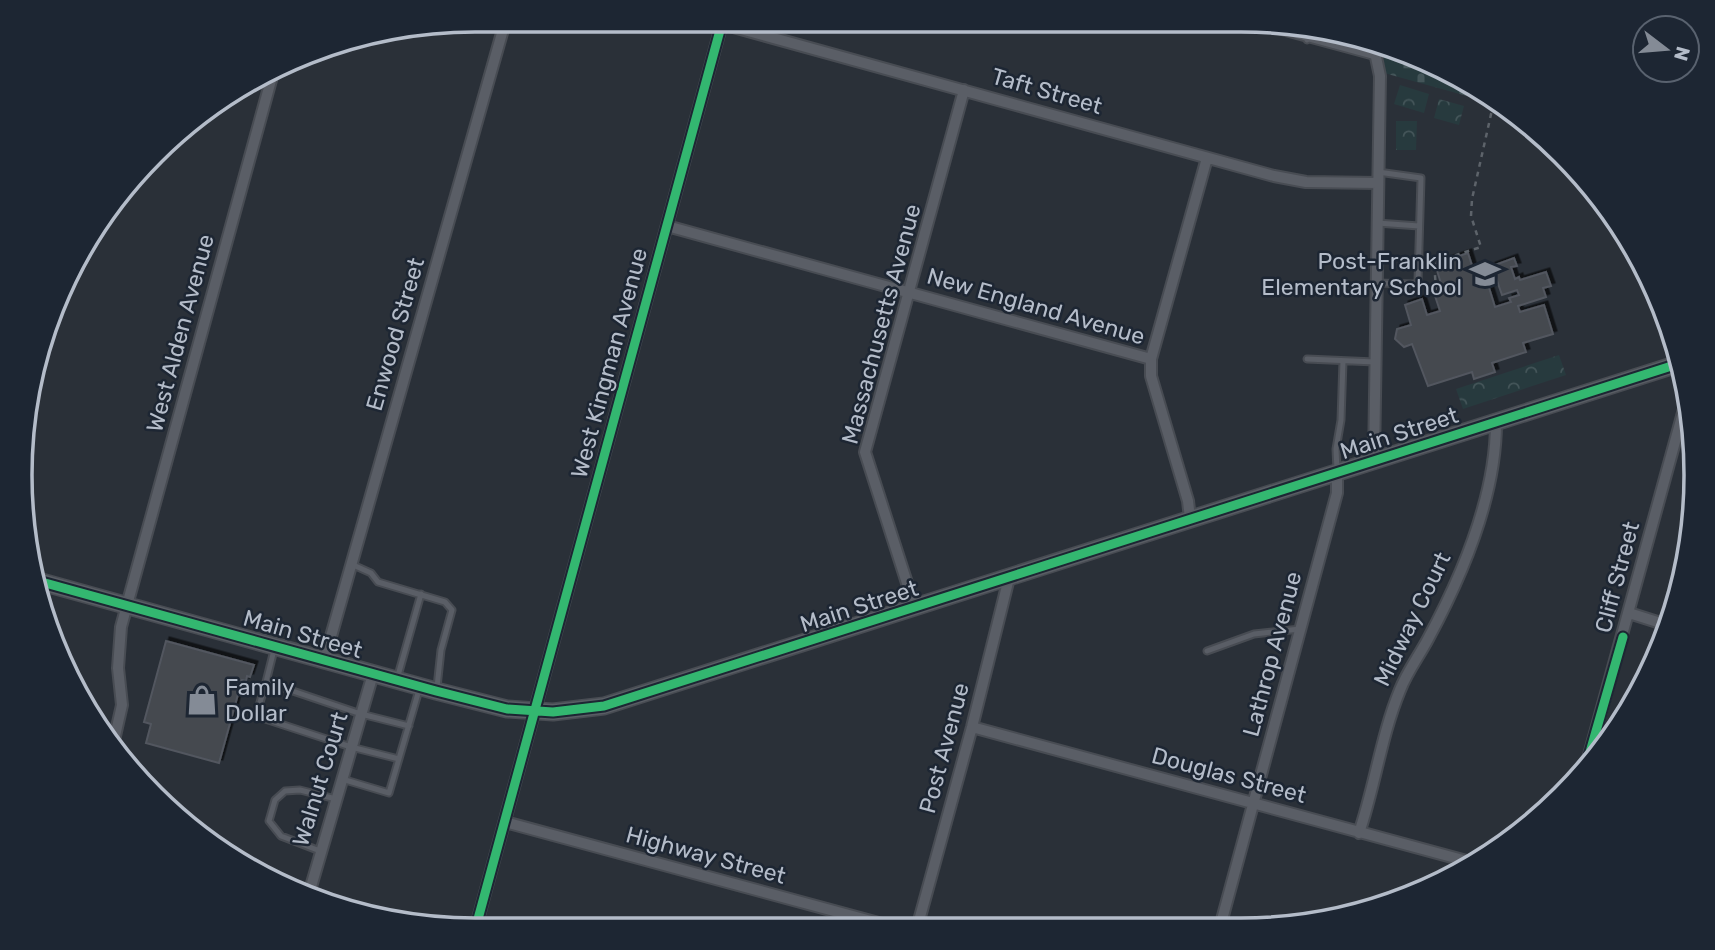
<svg xmlns="http://www.w3.org/2000/svg" width="1715" height="950" font-family="Rubik,sans-serif">
  <style>
    .cemetery { fill: url(#cemetery-stones) }
    .park { fill: url(#park-crowns) }
    .building { fill: #444950; stroke: #52575f; stroke-width: 2; filter: url(#shadow) }
    .lines { fill: none; stroke-linecap: round; stroke-linejoin: round }
    .lane-casing { stroke: #484c53; stroke-width: 9 }
    .street-casing { stroke: #484c53; stroke-width: 14 }
    .secondary-casing { stroke: #484c53; stroke-width: 19 }
    .path { stroke: #5d636a; stroke-width: 2.5; stroke-dasharray: 5 5; stroke-linecap: butt }
    .lane { stroke: #5a5e66; stroke-width: 5 }
    .street { stroke: #5a5e66; stroke-width: 10 }
    .secondary { stroke: #595d64; stroke-width: 16 }
    .cycleway-casing { stroke: #1d2633; stroke-width: 13 }
    .cycleway { stroke: #33b770; stroke-width: 9 }
    .labels { text-anchor: middle; dominant-baseline: central; stroke-width: 5; stroke-linejoin: round; paint-order: stroke }
    .street-label { font-size: 23px; fill: #b4bcc9; stroke: #1d2633 }
    .poi-label { font-size: 23px; fill: #b4bcc9; stroke: #1d2633; text-anchor: end }
    .rim { fill: none; stroke: #b4bcc9; stroke-width: 3.5 }
  </style>
  <defs>
    <pattern id="cemetery-stones" width="16" height="16" patternUnits="userSpaceOnUse" patternTransform="scale(1.75)"><rect width="16" height="16" fill="#273a3e"/><path d="M2 7V4a2 2 0 0 1 4 0v3zM10 15v-3a2 2 0 0 1 4 0v3z" fill="#445559"/></pattern>
    <pattern id="park-crowns" width="20" height="18" patternUnits="userSpaceOnUse" patternTransform="scale(1.75)"><rect width="20" height="18" fill="#273a3e"/><path d="M2 6a3 3 0 1 1 6 0M12 15a3 3 0 1 1 6 0" fill="none" stroke="#445559"/></pattern>
    <filter id="shadow"><feDropShadow dx="3.5" dy="-3.5" stdDeviation="0" flood-color="#0009"/></filter>
  </defs>
  <rect width="100%" height="100%" fill="#2a3038"/>
  <path class="cemetery" d="M1263,20L1386,43L1468,81L1471,82L1467,96L1384,73V51Z"/>
  <path class="park" d="M1400,85L1429,94L1424,113L1394,104Z
    M1439,99L1464,106L1459,125L1434,118Z
    M1396,121H1417L1416,150H1396Z
    M1559,355L1566,375L1463,409L1456,389Z"/>
  <path class="building" d="M1468,253L1477,281L1486,278L1495,307L1511,302L1509,298L1519,295L1517,290L1502,295L1492,266L1514,258L1517,266L1511,267L1515,279L1519,277L1520,280L1546,272L1551,286L1543,288L1546,297L1518,306L1520,312L1544,305L1553,334L1523,343L1526,352L1492,363L1495,372L1474,379L1472,372L1428,386L1412,344L1404,347L1395,339L1397,329L1411,325L1405,305L1422,299L1427,315L1440,311L1434,293L1443,290L1435,264Z
    M166,641L254,665L250,677L247,676L246,681L242,680L219,763L146,743L151,724L144,722Z"/>
  <g class="lines">
    <g class="lane-casing">
      <path id="lane" d="M1239,20L1376,57L1380,42
        M1307,40L1310,28
        M1377,223L1419,226
        M1377,283L1415,284L1418,281L1421,178L1378,172
        M1307,359L1375,362
        M1337,470L1336,449L1341,420L1343,361
        M22,490L30,453L29,418
        M351,564L371,573L378,582L445,602L452,610L441,650L437,687
        M274,650L266,682L361,714L409,726
        M1207,651L1254,634L1300,629
        M397,679L421,594
        M266,682L256,716L351,747L399,759
        M342,779L389,793L419,690
        M320,851L281,836L269,821L275,800L285,791L300,790L336,799"/>
    </g>
    <g class="street-casing">
      <path id="street" d="M708,20L1274,176L1306,182L1378,183
        M667,226L1151,359
        M1374,461L1380,76L1376,57
        M1190,518L1188,501L1151,376V359L1207,158
        M915,608L865,452L964,90
        M1629,613L1670,626
        M324,661L506,19
        M972,727L1474,863
        M113,745L122,705L118,668L121,627L273,73
        M1586,766L1687,398
        M505,822L897,928
        M1359,833C1375,786 1381,736 1400,690C1407,672 1419,656 1428,639C1462,576 1496,495 1496,423
        M308,897L373,674
        M1220,927L1337,493V473
        M917,928L972,727L1009,578
        M475,930L722,23"/>
    </g>
    <g class="secondary-casing">
      <path id="secondary" d="M38,581L436,691L507,709L553,712L604,706L1681,363"/>
    </g>
    <path class="path" d="M1425,289H1436L1434,262L1481,247L1471,216L1472,199L1494,101"/>
    <use href="#lane" class="lane"/>
    <use href="#street" class="street"/>
    <use href="#secondary" class="secondary"/>
    <g class="cycleway-casing">
      <path id="cycleway" d="M38,581L436,691L507,709L553,712L604,706L1681,363
        M1586,766L1623,637
        M475,930L722,23"/>
    </g>
    <use href="#cycleway" class="cycleway"/>
  </g>
  <defs>
    <g id="school-bare" transform="scale(2.415)"><path d="M0-5L7-2L0 1L-7-2ZM-4 1L0 2.5L4 1V4Q0 6-4 4Z" fill="#848b96" stroke="#1d2633" stroke-width="2.5" paint-order="stroke"/></g>
    <g id="shop-bare" transform="scale(2.415)"><path d="M-5-2.5h2.3a2.7 3.5 0 0 1 5.4 0H5L5.5 6h-11ZM-1.5-2.5h3a1.5 2.3 0 0 0-3 0Z" fill="#848b96" stroke="#1d2633" stroke-width="2.5" paint-order="stroke"/></g>
  </defs>
  <g fill-rule="evenodd">
    <use href="#school-bare" x="1485" y="274"/>
    <use href="#shop-bare" x="202" y="700"/>
  </g>
  <g class="labels">
    <g class="street-label">
      <text transform="translate(1047 91) rotate(16)">Taft Street</text>
      <text transform="translate(1036 306) rotate(16)">New England Avenue</text>
      <text transform="translate(881 324) rotate(-75)">Massachusetts Avenue</text>
      <text transform="translate(180 333) rotate(-75)">West Alden Avenue</text>
      <text transform="translate(395 334) rotate(-74)">Enwood Street</text>
      <text transform="translate(609 363) rotate(-75)">West Kingman Avenue</text>
      <text transform="translate(1399 433) rotate(-18)">Main Street</text>
      <text transform="translate(1617 577) rotate(-75)">Cliff Street</text>
      <text transform="translate(859 606) rotate(-18)">Main Street</text>
      <text transform="translate(1412 619) rotate(-64)">Midway Court</text>
      <text transform="translate(303 634) rotate(16)">Main Street</text>
      <text transform="translate(1272 654) rotate(-75)">Lathrop Avenue</text>
      <text transform="translate(944 748) rotate(-75)">Post Avenue</text>
      <text transform="translate(1229 775) rotate(15)">Douglas Street</text>
      <text transform="translate(320 779) rotate(-73)">Walnut Court</text>
      <text transform="translate(706 855) rotate(15)">Highway Street</text>
    </g>
    <g class="poi-label">
      <text x="1462" y="261">Post-Franklin<tspan x="1462" dy="26">Elementary School</tspan></text>
      <text x="225" y="687" text-anchor="start">Family<tspan x="225" dy="26">Dollar</tspan></text>
    </g>
  </g>
  <path d="M0 0H1715V950H0ZM475 32H1241A443 443 0 0 1 1684 475V475A443 443 0 0 1 1241 918H475A443 443 0 0 1 32 475V475A443 443 0 0 1 475 32Z" fill="#1d2633" fill-rule="evenodd"/>
  <path class="rim" d="M475 32H1241A443 443 0 0 1 1684 475V475A443 443 0 0 1 1241 918H475A443 443 0 0 1 32 475V475A443 443 0 0 1 475 32Z"/>
  <g transform="translate(1666 49) rotate(106)"><circle r="33" fill="#1d2633" stroke="#59626f" stroke-width="2"/>
  <path d="M0-5L12 26L0 18L-12 26Z" fill="#848b96"/>
  <text y="-10" font-size="19" font-weight="bold" text-anchor="middle" fill="#b4bcc9">N</text>
  </g>
</svg>
